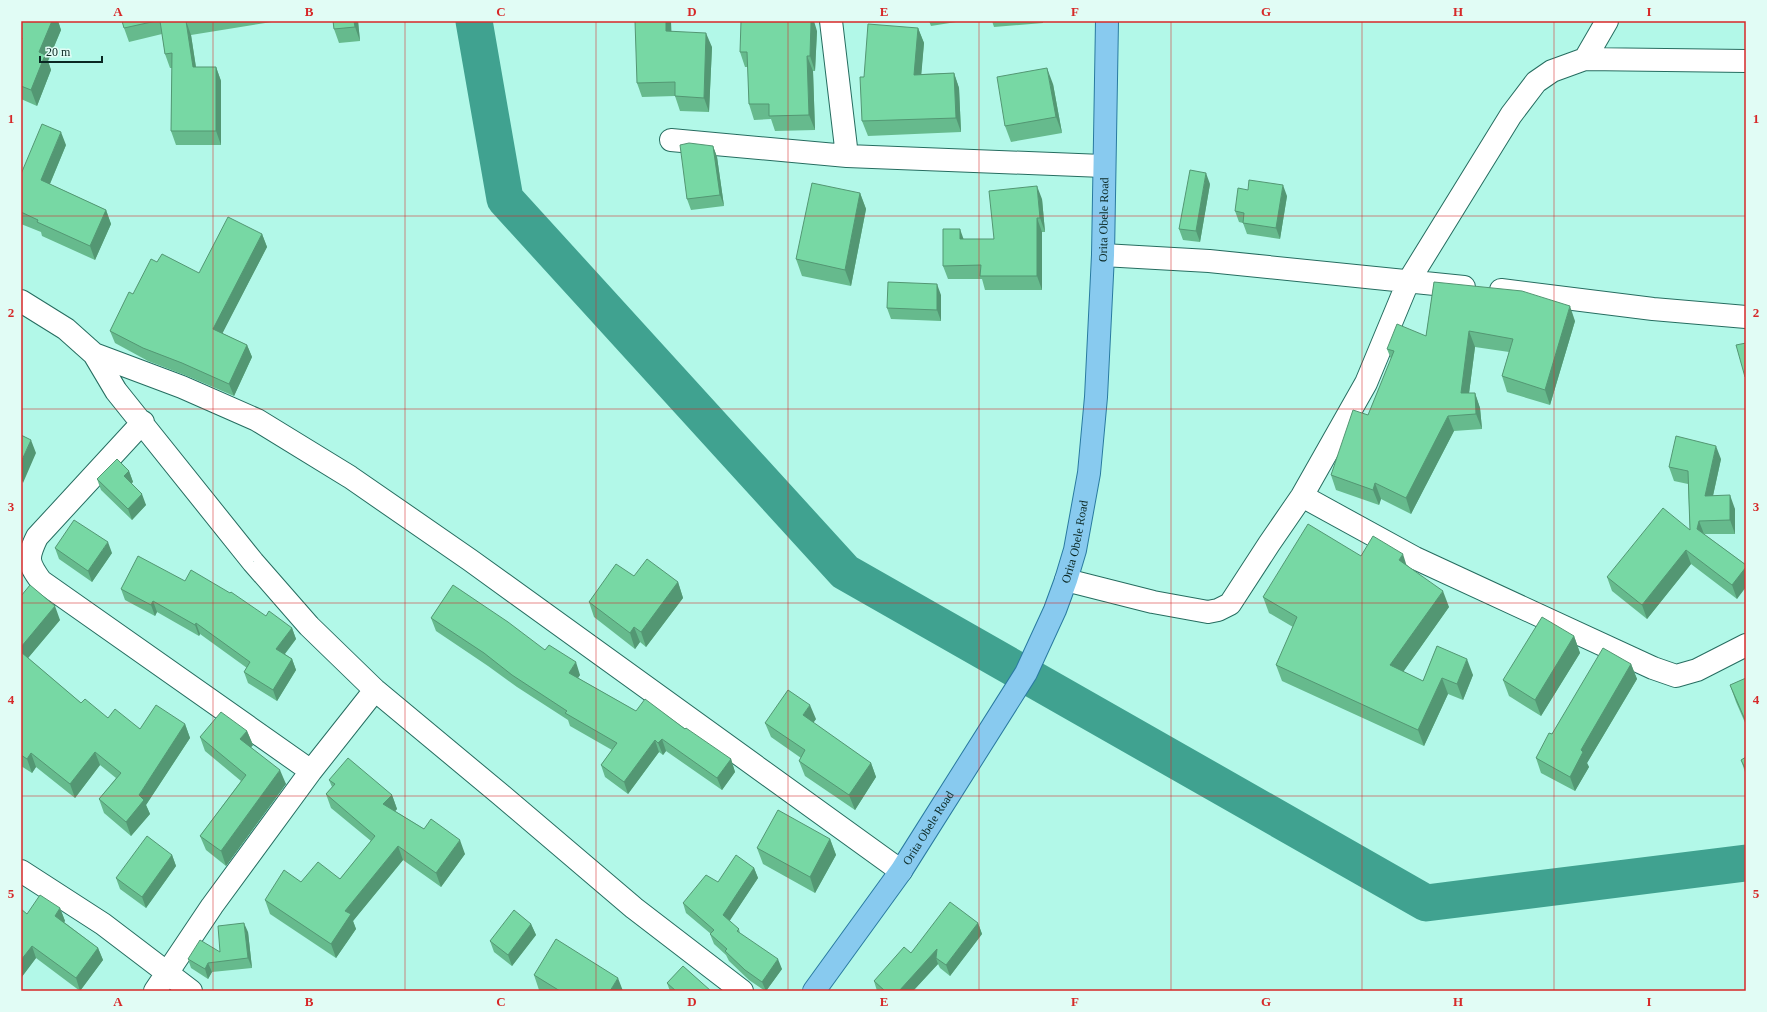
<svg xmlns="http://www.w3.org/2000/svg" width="1767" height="1012" font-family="Georgia,serif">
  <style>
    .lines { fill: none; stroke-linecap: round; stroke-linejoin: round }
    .river { stroke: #40a290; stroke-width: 37 }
    .minor-casing { stroke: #266d60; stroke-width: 24 }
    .major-casing { stroke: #297aa0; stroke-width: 24 }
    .minor { stroke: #fff; stroke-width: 22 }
    .major { stroke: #88caef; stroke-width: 22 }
    .wall { fill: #66ba8d }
    .shaded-wall { fill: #539773 }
    .building { fill: #77d8a4; stroke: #539773 }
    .grid { fill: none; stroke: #d62828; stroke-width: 1; stroke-opacity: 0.55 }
    .labels { text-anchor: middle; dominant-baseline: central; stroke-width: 3.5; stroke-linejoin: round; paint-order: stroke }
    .street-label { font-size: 12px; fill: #0a2722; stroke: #e1fcf5 }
    .neatline { fill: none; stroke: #d62828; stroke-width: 1.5 }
    .grid-label { font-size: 13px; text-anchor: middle; font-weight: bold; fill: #d62828 }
  </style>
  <rect width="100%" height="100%" fill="#b2f8e8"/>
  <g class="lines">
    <path class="river" d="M474,21L505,199L845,572L1426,903L1746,863"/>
    <g class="minor-casing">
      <path id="minor" d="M831,21L847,156
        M1585,59L1746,61
        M671,140L847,156L1103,166
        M1103,255L1209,261L1464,287
        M1501,290L1653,309L1746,317
        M21,301L66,329L94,354L116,391L253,562L309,626L375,690L500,794L634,908L742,991
        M94,354L182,387L257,420L350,477L470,560L901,871
        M143,422L37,537C27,558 27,562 41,581L311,771
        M1302,496L1415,558L1653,668L1676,676L1697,670L1746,645
        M1066,580L1153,602L1208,612L1218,610L1230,604L1269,544L1302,496L1366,383L1408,282L1511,115L1536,82L1552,71L1585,59L1607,21
        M21,871L103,924L191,991
        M155,991L212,906L311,771L375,690"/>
    </g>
    <g class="major-casing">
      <g id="major">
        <path id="s1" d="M814,991L901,871L1026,673L1055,610L1066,580L1075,550L1089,473L1096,397L1103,255L1107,21"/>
      </g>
    </g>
    <use href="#minor" class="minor"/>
    <use href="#major" class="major"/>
  </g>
  <path class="wall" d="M21,21H58L61,30L48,61L51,70L37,106L21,99Z
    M122,21H278L191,35L196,67H216L221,81V145H176L171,131L172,68H170L165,54L162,34L129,42L124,28Z
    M333,21H358L360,41L339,43L334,29Z
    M929,21H956V22L931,26Z
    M992,21H1043V23L994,27Z
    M918,28L924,43L921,74L954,73L959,88L961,132L868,136L862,121L864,77Z
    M671,31L712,47L709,112L680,111L675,96L642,97L637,83Z
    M817,31L815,71H813L815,130L775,131L771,119L754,120L749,104L748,67H745L740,52Z
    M1053,84L1062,133L1011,142L1005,126Z
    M66,145L50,184L106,210L111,224L95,260L42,236L41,232L21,224V174Z
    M713,146L717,157L724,206L691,210L687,199Z
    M1210,184L1200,242L1183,240L1179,229Z
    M860,193L866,209L851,286L802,276L796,259Z
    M1287,196L1280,239L1247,234L1243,223L1239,222L1235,211Z
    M1042,199L1045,232H1042V290H985L982,279H948L943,266L963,239H994Z
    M262,234L267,247L222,333L247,345L252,357L234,396L187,376L148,361L115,343L110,331L133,294L157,262L199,273Z
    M1434,282L1575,321L1550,405L1507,392L1502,376L1509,352L1475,347L1469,393H1475L1480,408L1482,429L1454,431L1411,514L1381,499L1379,505L1336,490L1331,475L1368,415L1391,359L1387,349L1426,336Z
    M941,295V321L891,319L887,308Z
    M1721,459L1713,496L1735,509V534H1704L1746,565L1737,599L1691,564L1647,619L1612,591L1607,577L1690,530L1688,484L1674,481L1669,467Z
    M129,471L133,482L131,483L146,505L132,520L101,490L97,479Z
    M55,548L112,553L92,582L59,559Z
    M1361,556L1407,565L1449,607L1403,672L1423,681L1437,646L1473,675L1463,700L1448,694L1424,746L1282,681L1276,665L1293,627L1269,613L1263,597Z
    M634,576L678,582L683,598L646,647L640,642L635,649L594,617L589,602Z
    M185,581L292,628L296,639L285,654L292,659L296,670L277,701L248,683L244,672L247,668L200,634L199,636L157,612L155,616L125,600L121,589Z
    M21,596L60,620L28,658L81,703L108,718L140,729L185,724L190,738L146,805L150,814L131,836L104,813L99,799L116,778L100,765L75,798L36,767L32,773L21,766Z
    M431,618L545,650L580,675L578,678L636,711L685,729L731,759L735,772L722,790L666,751L663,755L659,752L628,794L605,777L601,765L612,750L570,726L568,720L517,687L488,666L436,631Z
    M1574,636L1580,653L1541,716L1509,696L1503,680Z
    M1631,664L1637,679L1587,763L1589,767L1575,791L1541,773L1536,758L1552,734Z
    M1746,678V725L1736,702L1730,685Z
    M816,719L813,723L871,763L876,777L855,810L805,776L799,761L801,758L771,737L765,723Z
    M247,731L253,745L251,747L286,784L226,866L206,850L200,836L241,781L205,751L200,737Z
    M1746,757V775L1741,760Z
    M329,780L392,795L397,809L395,811L465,854L441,887L403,860L353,921L356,929L336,958L270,914L265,900L301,882L340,879L371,841L331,808L326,794L332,787Z
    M830,839L836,855L815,893L763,864L757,848Z
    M172,855L176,866L146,908L120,889L116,878Z
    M754,868L758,878L729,921L739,929L740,933L782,969L766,991H765L749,980L729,961L726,955L714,944L710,934H711L686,913L683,903L718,882Z
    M60,908L65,921L64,922L98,948L103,960L80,991L36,958L21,978L27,914Z
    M978,923L982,934L950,976L940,968L938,964L913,991H877L874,981L911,953Z
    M531,924L536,935L512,966L494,952L490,941Z
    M248,932L252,968L212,972L208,979L191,968L188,959L220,952Z
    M534,975L623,991H541L539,990Z
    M667,983L711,991H670Z"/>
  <path class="shaded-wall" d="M52,21H58L61,30L48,61L51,70L37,106L31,90L39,52Z
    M186,21L191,35L198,81L193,67Z
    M354,21H358L360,41L355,27Z
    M666,21H671L672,45L666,31Z
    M811,21H814L817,31L815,71L810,56Z
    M918,28L924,43L920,90L914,75Z
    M706,33L712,47L709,112L704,98Z
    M807,56L813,71L815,130L809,115Z
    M216,67L221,81V145L216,131Z
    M1047,68L1053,84L1062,133L1056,117Z
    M954,73L959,88L961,132L956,118Z
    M61,132L66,145L46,193L41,180Z
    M713,146L717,157L724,206L720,195Z
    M1206,173L1210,184L1200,242L1196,231Z
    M1283,185L1287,196L1280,239L1276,228Z
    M1037,186L1042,199L1045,232L1040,218Z
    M860,193L866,209L851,286L845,270Z
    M106,210L111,224L95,260L90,246Z
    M1037,218L1042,232V290L1037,276Z
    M960,229L965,243L960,239Z
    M262,234L267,247L218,342L213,329Z
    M937,284L941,295V321L937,310Z
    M1570,306L1575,321L1550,405L1545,390Z
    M1469,331L1475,347L1467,409L1461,393Z
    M247,345L252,357L234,396L229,384Z
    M1475,393L1480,408L1482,429L1476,414Z
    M1448,416L1454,431L1411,514L1406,498Z
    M31,440L36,453L23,483L21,478V462Z
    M1716,446L1721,459L1710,509L1705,496Z
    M129,471L133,482L128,487L124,476Z
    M1375,483L1381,499L1379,505L1373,490Z
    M142,494L146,505L132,520L128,509Z
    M1730,495L1735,509V534L1730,520Z
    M1699,521L1704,534L1697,529Z
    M108,542L112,553L92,582L88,571Z
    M1686,550L1691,564L1647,619L1642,605Z
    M1403,554L1408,570L1399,560Z
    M1746,567V587L1737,599L1732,585Z
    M678,582L683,598L646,647L641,632Z
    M1443,591L1449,607L1396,682L1390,665Z
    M153,601L157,612L155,616L151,605Z
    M55,606L60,620L23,664L21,657V647Z
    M196,623L200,634L199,636L195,625Z
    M634,627L640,642L635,649L630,633Z
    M292,628L296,639L280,660L276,649Z
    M1574,636L1580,653L1541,716L1535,700Z
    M292,659L296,670L277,701L273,690Z
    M1467,659L1473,675L1463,700L1457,684Z
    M576,662L580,675L573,685L569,673Z
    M1631,664L1637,679L1587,763L1589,767L1575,791L1570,777L1581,750Z
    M1442,678L1448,694L1424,746L1418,730Z
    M810,705L816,719L808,730L803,715Z
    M185,724L190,738L146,805L150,814L131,836L126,822L139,795Z
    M247,731L253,745L245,754L240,739Z
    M662,739L666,751L663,755L658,743Z
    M655,740L659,752L628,794L624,782Z
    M95,752L100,765L75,798L70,784Z
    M31,753L36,767L32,773L27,759Z
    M731,759L735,772L722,790L717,778Z
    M871,763L876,777L855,810L849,795Z
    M280,770L286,784L226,866L221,851Z
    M392,795L397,809L389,818L383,804Z
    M830,839L836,855L815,893L810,877Z
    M460,840L465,854L441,887L436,873Z
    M398,846L403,860L353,921L356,929L336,958L331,944L345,911Z
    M172,855L176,866L146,908L142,897Z
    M754,868L758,878L727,925L723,915Z
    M60,908L65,921L60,928L55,916Z
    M244,923L248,932L252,968L248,958Z
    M978,923L982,934L950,976L946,965Z
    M531,924L536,935L512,966L508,955Z
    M32,946L36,958L21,978V960Z
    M98,948L103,960L80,991L76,978Z
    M937,949L936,958L938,964L913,991H899Z
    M778,959L782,969L766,991L762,982Z
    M208,963L212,972L208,979L205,969Z
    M618,978L623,991H610Z"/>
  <path class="building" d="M21,21H52L39,52L45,55L31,90L21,86V41L22,38L21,37Z
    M122,21H156L124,28Z
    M160,21H186L193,67H216V131H171L172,53L165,54Z
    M333,21H354L355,27L334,29Z
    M635,21H666V31L706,33L704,98L675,96V82L637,83Z
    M741,21H811L810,56H807L809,115L769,116V104H749L747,52H740Z
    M868,24L918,28L914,75L954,73L956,118L862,121L860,77H864Z
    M1047,68L1056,117L1005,126L997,77Z
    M42,124L61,132L41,180L106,210L90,246L37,222L38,220L21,212V174Z
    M689,143L713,146L720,195L687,199L680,145Z
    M1190,170L1206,173L1196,231L1179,229Z
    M1249,180L1283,185L1276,228L1243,223L1244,213L1235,211L1238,188L1248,190Z
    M812,183L860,193L845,270L796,259Z
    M1037,186L1040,218H1037V276H980L981,265L943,266V229H960V239H994L989,191Z
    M228,217L262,234L213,329L247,345L229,384L182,363L143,348L110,331L129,292L133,294L151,259L157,262L162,254L199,273Z
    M888,282L937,284V310L887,308Z
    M1434,282L1522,291L1570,306L1545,390L1502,376L1513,339L1469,331L1461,393H1475L1476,414L1448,416L1406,498L1375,483L1373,490L1331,475L1353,410L1368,415L1394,351L1387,349L1397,324L1426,336Z
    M1746,343V377H1745L1736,345Z
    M21,435L31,440L21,462Z
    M1676,436L1716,446L1705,496L1730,495V520L1699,521L1697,529L1746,565V567L1732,585L1686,550L1642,605L1607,577L1663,508L1690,530L1688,471L1669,467Z
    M117,459L129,471L124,476L142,494L128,509L97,479Z
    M74,520L108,542L88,571L55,548Z
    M1308,524L1361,556L1373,536L1403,554L1399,560L1443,591L1390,665L1423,681L1437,646L1467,659L1457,684L1442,678L1418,730L1276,665L1297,617L1263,597Z
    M138,556L185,581L191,570L230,593L231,592L266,616L269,611L292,628L276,649L292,659L273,690L244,672L250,662L196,623L195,625L153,601L151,605L121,589Z
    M647,559L678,582L641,632L634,627L630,633L589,602L616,564L634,576Z
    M30,585L55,606L21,647V596Z
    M453,585L508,622L545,650L549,645L576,662L569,673L636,711L645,699L685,729L686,728L731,759L717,778L662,739L658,743L655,740L624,782L601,765L617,743L565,713L567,711L512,675L484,653L431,618Z
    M1542,617L1574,636L1535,700L1503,680Z
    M1603,648L1631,664L1581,750L1583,752L1570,777L1536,758L1549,733L1552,734Z
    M21,652L81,703L85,699L108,718L115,709L140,729L156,705L185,724L139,795L144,800L126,822L99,799L121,773L95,752L70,784L31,753L27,759L21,755Z
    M1746,678V722L1730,685Z
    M788,690L810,705L803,715L871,763L849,795L799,761L805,750L765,723Z
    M221,712L247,731L240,739L280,770L221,851L200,836L246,775L200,737Z
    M1746,757V770L1741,760Z
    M348,758L392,795L383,804L424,829L431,819L460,840L436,873L398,846L345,911L351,914L331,944L265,900L284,870L301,882L318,862L340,879L375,836L326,794L335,784L329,780Z
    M778,810L830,839L810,877L757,848Z
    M147,836L172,855L142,897L116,878Z
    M736,855L754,868L723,915L739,929L737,931L778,959L762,982L745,970L725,951L727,949L710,934L714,930L683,903L706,875L718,882Z
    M40,895L60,908L55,916L98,948L76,978L32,946L21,960V909L27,914Z
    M950,902L978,923L946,965L936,958L937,949L899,991H885L874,981L904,947L911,953Z
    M514,910L531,924L508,955L490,941Z
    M244,923L248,958L208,963L205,969L188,959L200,940L220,952L218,926Z
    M556,939L618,978L610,991H560L534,975Z
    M683,966L711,991H676L667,983Z"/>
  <path class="grid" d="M213,21V991M405,21V991M596,21V991M788,21V991M979,21V991M1171,21V991M1362,21V991M1554,21V991M21,216H1746M21,409H1746M21,603H1746M21,796H1746"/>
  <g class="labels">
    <g class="street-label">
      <text stroke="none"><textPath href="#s1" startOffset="847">Orita Obele Road</textPath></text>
      <text stroke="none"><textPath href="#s1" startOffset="523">Orita Obele Road</textPath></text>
      <text stroke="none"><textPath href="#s1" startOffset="199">Orita Obele Road</textPath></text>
    </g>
  </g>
  <rect width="1767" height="1012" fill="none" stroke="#e1fcf5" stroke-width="44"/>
  <path d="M40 56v6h62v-6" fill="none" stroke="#0a2722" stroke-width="2"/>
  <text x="46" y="56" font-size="12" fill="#0a2722" stroke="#e1fcf5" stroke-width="3" paint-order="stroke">20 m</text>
  <rect x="22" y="22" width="1723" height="968" class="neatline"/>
  <g class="grid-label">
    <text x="118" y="16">A</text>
    <text x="309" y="16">B</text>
    <text x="501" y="16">C</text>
    <text x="692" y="16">D</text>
    <text x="884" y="16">E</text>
    <text x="1075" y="16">F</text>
    <text x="1266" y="16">G</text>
    <text x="1458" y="16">H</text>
    <text x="1649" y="16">I</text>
    <text x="11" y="123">1</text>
    <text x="1756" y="123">1</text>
    <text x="11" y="317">2</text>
    <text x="1756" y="317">2</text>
    <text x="11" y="511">3</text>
    <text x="1756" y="511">3</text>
    <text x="11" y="704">4</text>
    <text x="1756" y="704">4</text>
    <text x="11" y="898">5</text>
    <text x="1756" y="898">5</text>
    <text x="118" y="1006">A</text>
    <text x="309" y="1006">B</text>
    <text x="501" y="1006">C</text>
    <text x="692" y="1006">D</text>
    <text x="884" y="1006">E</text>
    <text x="1075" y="1006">F</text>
    <text x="1266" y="1006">G</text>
    <text x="1458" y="1006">H</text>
    <text x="1649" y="1006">I</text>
  </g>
</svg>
